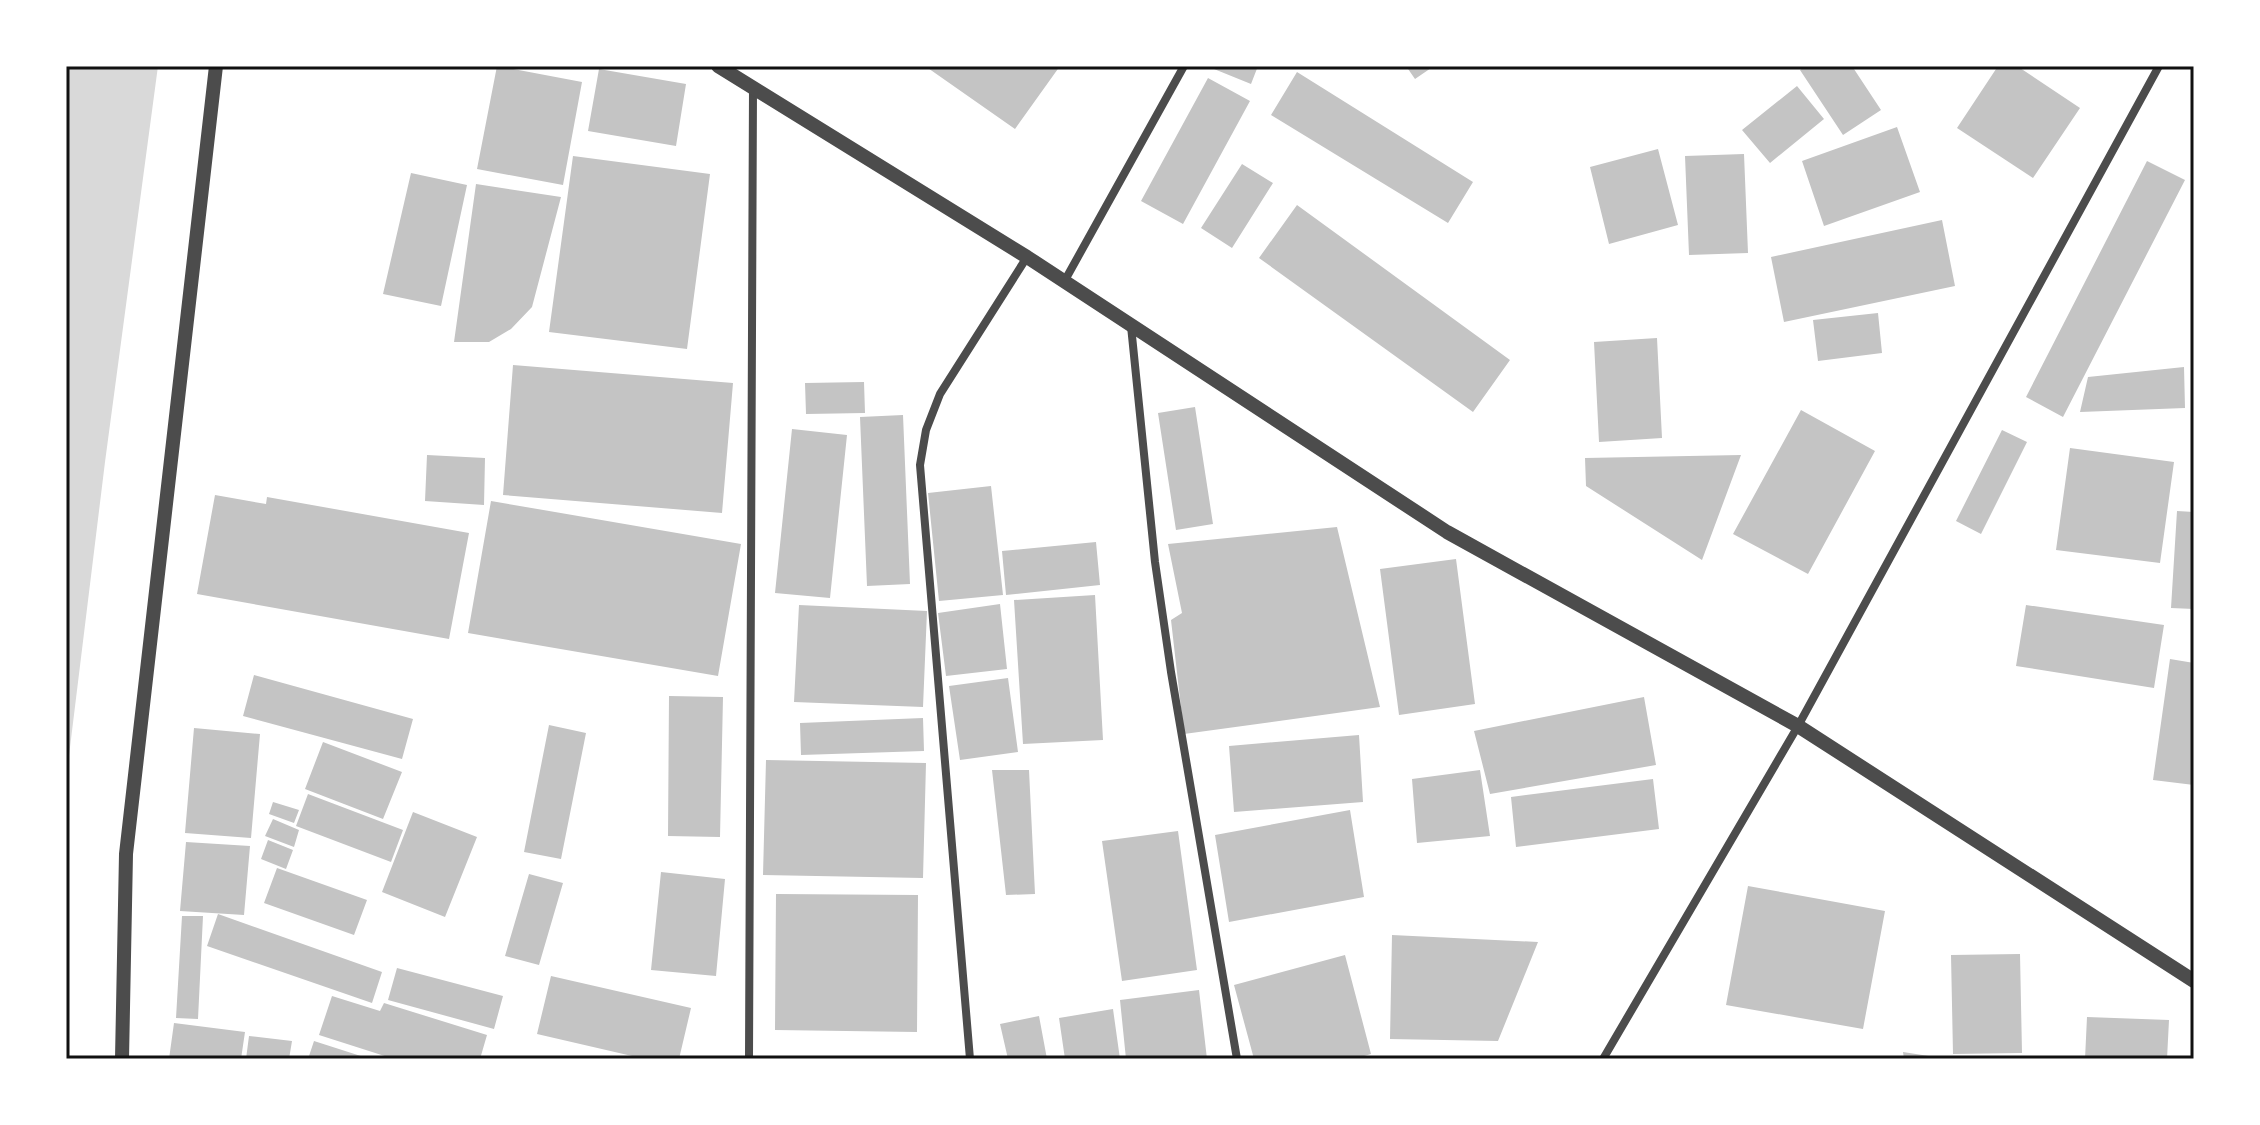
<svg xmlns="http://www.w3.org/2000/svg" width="2260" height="1125" font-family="Quicksand,sans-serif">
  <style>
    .water { fill: #d9d9d9 }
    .building { fill: #c4c4c4 }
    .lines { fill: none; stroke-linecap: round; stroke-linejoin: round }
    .minor { stroke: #4c4c4c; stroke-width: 8 }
    .tertiary { stroke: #4c4c4c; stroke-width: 14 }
    .neatline { fill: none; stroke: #111; stroke-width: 3 }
  </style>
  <rect width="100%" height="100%" fill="#fff"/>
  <path class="water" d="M66,66H158L105,462L66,780Z"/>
  <path class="building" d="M497,66L582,82L563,185L477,169Z
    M925,66H1060L1015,129Z
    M1215,66H1258L1251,84L1214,69Z
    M1406,66H1434L1415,79Z
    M1806,66H1852L1881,110L1843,135L1800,70Z
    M1998,66H2017L2080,108L2033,178L1957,128Z
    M599,69L686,84L676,146L588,131Z
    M1297,72L1473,182L1448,223L1271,115Z
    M1208,78L1250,101L1183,224L1141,201Z
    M1797,86L1824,119L1770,163L1742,130Z
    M1897,127L1920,192L1824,226L1802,161Z
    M1658,149L1678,225L1609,244L1590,167Z
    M1744,154L1748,253L1689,255L1685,156Z
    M573,156L710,174L687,349L549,332Z
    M2147,161L2185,180L2063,417L2026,397Z
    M1242,164L1273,183L1232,248L1201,228Z
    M411,173L467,185L441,306L383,294Z
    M476,184L561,197L532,307L511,329L489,342H454Z
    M1297,205L1510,360L1473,412L1259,258Z
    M1942,220L1955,286L1784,322L1771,257Z
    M1878,313L1882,353L1818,361L1813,320Z
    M1657,338L1662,438L1599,442L1594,342Z
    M513,365L733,383L722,513L503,495Z
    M2184,367L2185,408L2080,412L2088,377Z
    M864,382L865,413L806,414L805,383Z
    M1195,407L1213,524L1176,530L1158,413Z
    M1801,410L1875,451L1808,574L1733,534Z
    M903,415L910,584L867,586L860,417Z
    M792,429L847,435L830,598L775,593Z
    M2002,430L2027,442L1981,534L1956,521Z
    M2070,448L2174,462L2160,563L2056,550Z
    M427,455L485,458L484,505L425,501Z
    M1741,455L1702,560L1586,486L1585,458Z
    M991,486L1003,595L939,601L928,493Z
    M215,495L266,504L267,497L469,533L449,639L197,594Z
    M491,501L741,544L718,676L468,633Z
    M2177,511L2194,512V609L2171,608Z
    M1337,527L1380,707L1184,734L1171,620L1182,613L1168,544Z
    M1096,542L1100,585L1006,595L1002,551Z
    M1456,559L1475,704L1399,715L1380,569Z
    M1095,595L1103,740L1023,744L1014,600Z
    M1000,604L1007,669L946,676L938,613Z
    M799,605L927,611L923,707L794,702Z
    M2026,605L2164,625L2154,688L2016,666Z
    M2170,659L2194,663V785L2153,780Z
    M254,675L413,719L402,759L243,716Z
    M1008,678L1018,752L960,760L949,686Z
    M669,696L723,697L720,837L668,836Z
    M1644,697L1656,765L1490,794L1474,731Z
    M923,718L924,751L801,755L800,723Z
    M549,725L586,733L561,859L524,852Z
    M194,728L260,734L251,838L185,833Z
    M1359,735L1363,802L1234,812L1229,746Z
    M323,742L402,772L383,819L305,789Z
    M766,760L926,763L923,878L763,875Z
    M992,770H1029L1035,894L1006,895Z
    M1480,770L1490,836L1417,843L1412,779Z
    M1653,779L1659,829L1516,847L1511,797Z
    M308,794L403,830L391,862L296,826Z
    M273,802L299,810L294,823L269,814Z
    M1350,810L1364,897L1229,922L1215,835Z
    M413,812L477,837L445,917L382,892Z
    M273,819L299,830L294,847L265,836Z
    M1178,831L1197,970L1122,981L1102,841Z
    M268,840L293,850L286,869L261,859Z
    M186,842L250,846L244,915L180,911Z
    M277,868L367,900L354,935L264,903Z
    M661,872L725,879L716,976L651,970Z
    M529,874L563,883L539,965L505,956Z
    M1748,886L1885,911L1863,1029L1726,1005Z
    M776,894L918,895L917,1032L775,1030Z
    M218,914L382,972L372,1003L207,946Z
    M182,916H203L198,1019L176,1018Z
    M1392,935L1538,942L1498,1041L1390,1039Z
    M2020,954L2022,1053L1953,1054L1951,955Z
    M1345,955L1371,1054L1354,1059H1254L1234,985Z
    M397,968L503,996L494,1029L388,1000Z
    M551,976L691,1008L679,1059H645L537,1034Z
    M1199,990L1207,1059H1126L1120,1000Z
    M332,996L380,1011L384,1003L487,1035L480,1059H394L319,1035Z
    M1113,1009L1120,1059H1065L1059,1018Z
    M1039,1016L1047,1059H1008L1000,1024Z
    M2087,1017L2169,1020L2167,1059H2085Z
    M174,1023L245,1032L241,1059H169Z
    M249,1036L292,1041L289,1059H246Z
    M314,1041L367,1058V1059H308Z
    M1903,1052L1935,1057V1059H1904Z"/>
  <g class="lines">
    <path class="minor" d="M1064,282L1184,66
      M1131,326L1155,562L1171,672L1237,1059
      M749,1059L753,88
      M970,1059L920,465L926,430L940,394L1027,257
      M1603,1059L1798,726L2159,66"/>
    <path class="tertiary" d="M718,66L1027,257L1447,532L1798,726L2194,981
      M122,1059L126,854L216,66"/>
  </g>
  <rect width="2260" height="1125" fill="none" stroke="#ffffff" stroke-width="136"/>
  <rect x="68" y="68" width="2124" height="989" class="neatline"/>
</svg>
